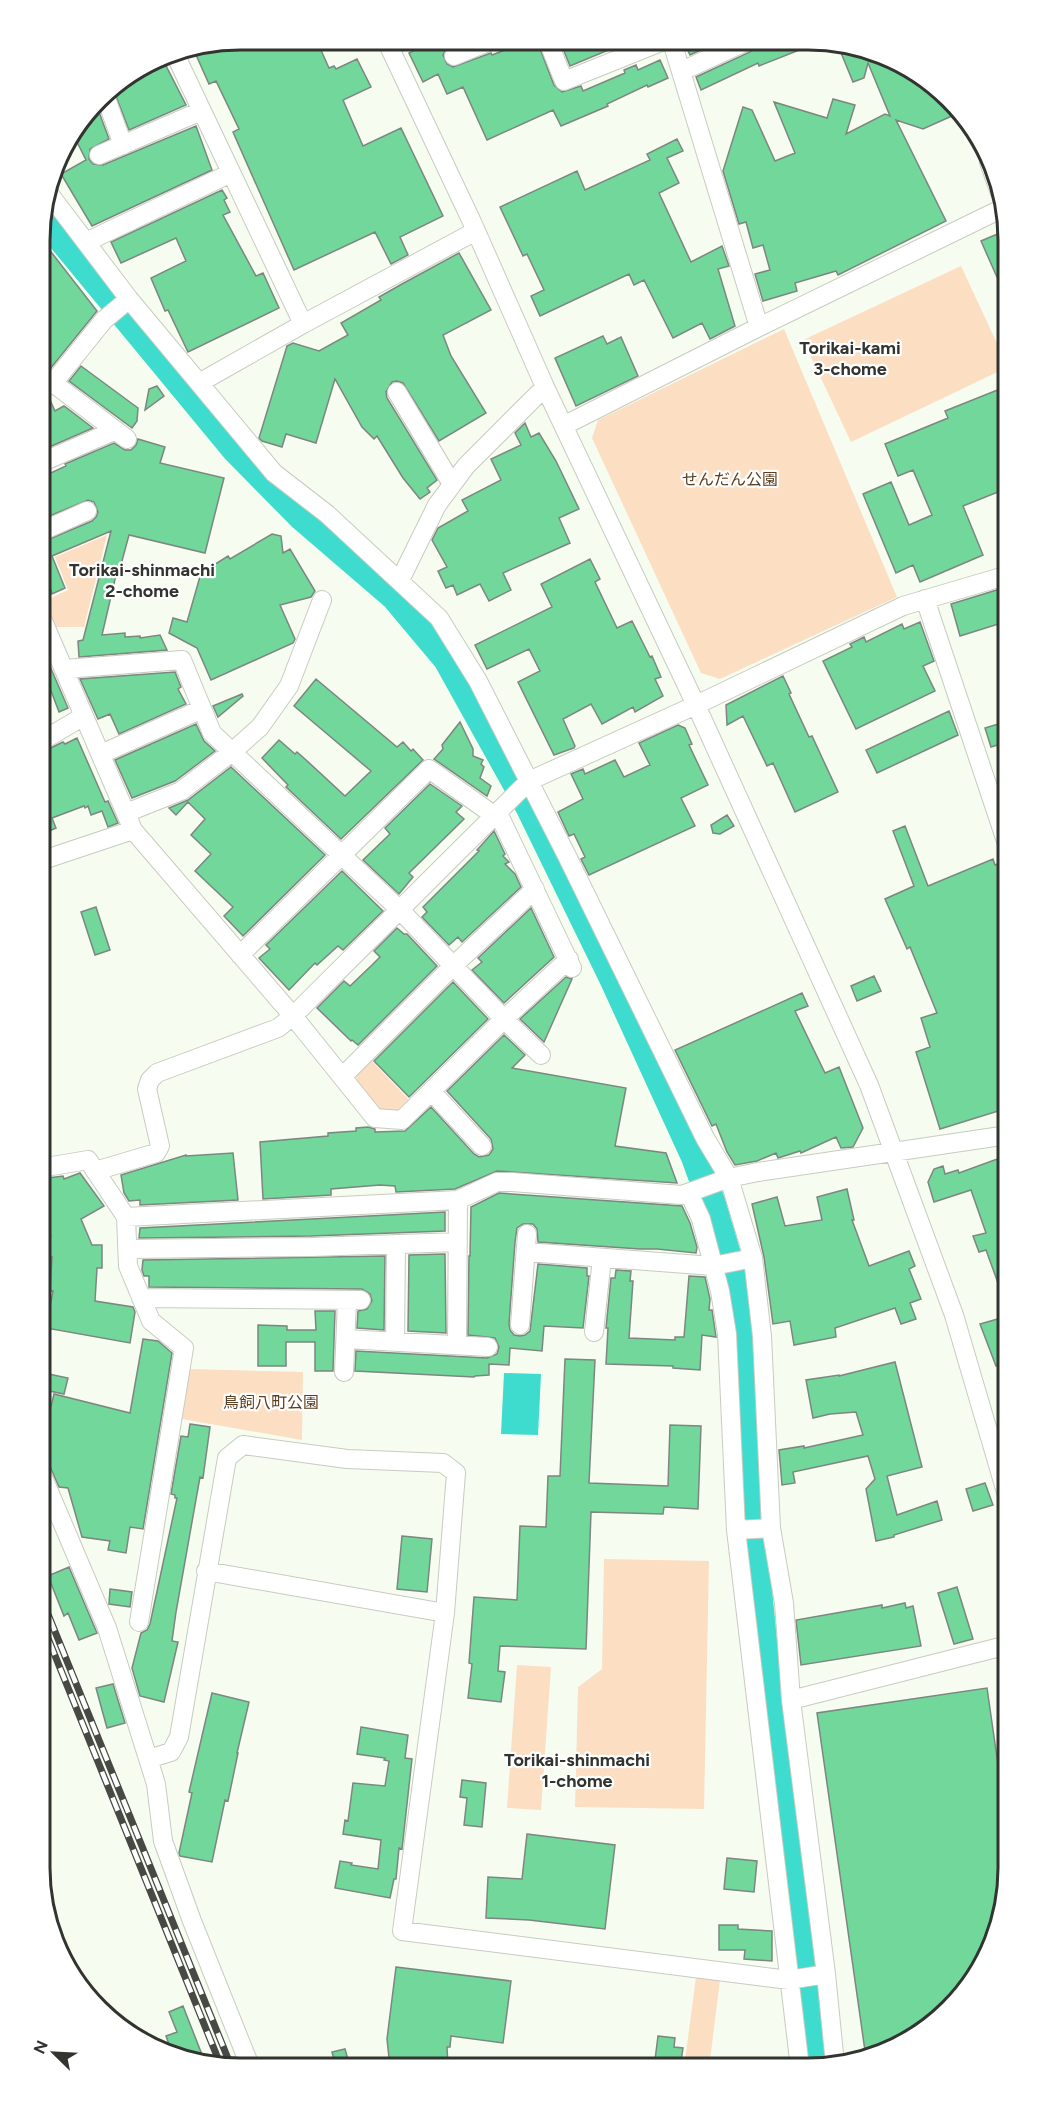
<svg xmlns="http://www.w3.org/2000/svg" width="1047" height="2107" font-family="Figtree,'Noto Sans JP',sans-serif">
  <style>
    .green { fill: #fcdec3 }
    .water { fill: #3ddcce }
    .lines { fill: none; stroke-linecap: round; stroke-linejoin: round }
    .river { stroke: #3ddcce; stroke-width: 28 }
    .building { fill: #71d79b; stroke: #7c8780; stroke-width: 1.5 }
    .minor-casing { stroke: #c7ccc0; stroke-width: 20 }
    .minor { stroke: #fff; stroke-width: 18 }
    .rail-casing { stroke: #474944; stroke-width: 7 }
    .rail { stroke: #fff; stroke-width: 4.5; stroke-dasharray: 14; stroke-linecap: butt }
    .labels { text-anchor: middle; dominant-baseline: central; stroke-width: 4.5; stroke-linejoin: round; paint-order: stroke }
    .park-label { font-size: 16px; fill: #5c3d1d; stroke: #fff }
    .neighbourhood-label { font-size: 18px; font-weight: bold; fill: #32342f; stroke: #fff }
    .rim { fill: none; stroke: #32342f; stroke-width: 3 }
  </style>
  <rect width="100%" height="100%" fill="#f7fcf0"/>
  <path class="green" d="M961,266L1008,367L851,442L803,340Z
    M784,329L897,597L720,679L701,673L592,438L598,420Z
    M107,535L84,627H56L44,601L68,590L55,557Z
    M369,1058L412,1103L404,1112H381L357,1082L356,1071Z
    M190,1369L303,1372L302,1440L182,1419Z
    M604,1559L709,1561L704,1809L575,1807L578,1687L602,1669Z
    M517,1665L551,1667L541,1810L507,1808Z
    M696,1977L720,1980L709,2068H684Z"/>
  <path class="water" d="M504,1373L541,1374L538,1435L501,1434Z"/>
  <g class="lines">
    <path class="river" d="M41,214L236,450L302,517L395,597L447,659L530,808L612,976L695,1157L712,1204L733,1275L742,1342L750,1510L770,1710L815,2067"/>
  </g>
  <path class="building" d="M239,39H316L329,68L334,66L336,69L357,59L371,87L343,100L363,146L401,128L443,216L400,237L408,255L391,264L375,232L294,270L233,132L239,129L216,81L209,84L193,48Z
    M411,40H455L456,43L446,49L443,55L447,64L453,67L491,53L492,55L518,45L516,41H537L554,85L562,92L581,86L583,91L625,73L624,70L636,65L638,70L660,60L668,78L648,87L647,85L607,104L608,106L561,126L553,110L487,140L463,87L447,94L438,74L423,82L409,53L415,50Z
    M560,41H630L570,66Z
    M684,42H718L690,55Z
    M756,42L817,43L759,66L758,63L701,90L696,77L750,52L754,48Z
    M837,43H847L940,89L947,99L954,115L923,129L896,120L946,221L838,275L836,271L795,283L797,291L763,301L755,274L770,270L763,245L753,248L746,222L739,224L723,171L743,107L752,110L775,161L795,153L774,102L827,118L833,99L855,105L846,134L885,114L890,116L868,63L864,78L853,82Z
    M156,58L163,60L186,105L129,130L112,86Z
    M96,104L109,139L90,149L89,159L93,164L103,165L196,126L212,170L92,226L61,174L86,160L73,134Z
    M677,139L683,151L667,158L679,183L659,193L691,262L722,246L729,266L718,269L735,326L710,339L702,323L673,338L644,280L634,285L629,274L540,316L531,296L544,290L527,254L523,256L500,207L577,171L585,190L650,160L647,154Z
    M222,190L227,198L224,200L230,212L223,215L256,276L263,273L279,308L188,352L168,310L165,311L151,278L186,261L176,238L121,263L111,242Z
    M1002,232L1008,248V302L981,241Z
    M41,239L97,311L50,369L41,363Z
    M459,253L491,310L443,335L451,356L486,413L439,441L403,383L397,381L392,382L386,392L387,398L437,480L427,488L430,492L420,499L403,478L377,436L374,439L362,427L335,379L316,443L286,434L282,447L262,441L259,438L287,346L293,343L319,351L348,335L341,323L381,300L379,297L402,284Z
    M603,336L607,344L621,337L638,376L576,406L555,358Z
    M81,366L138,408L137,421L132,428L69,381Z
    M157,386L164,396L145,410L149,389Z
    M1000,389L1008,411V488L963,506L983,555L920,582L913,565L896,573L863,494L891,482L909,525L932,515L913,470L898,476L885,444L948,418L945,411Z
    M49,398L55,411L64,406L93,428L40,451V401Z
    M525,423L531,437L539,433L556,461L579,509L559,518L570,543L503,573L511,590L489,601L480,584L457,595L453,585L446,588L438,571L447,567L432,540L438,528L468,511L462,500L501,480L491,459L521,445L515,433Z
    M138,439L165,447L160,463L224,478L205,553L129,535L118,576L116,575L102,635L125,633V637L140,636V638L160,635L167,650L79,657L78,641L83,640L111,531L52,556L65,588L52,594L51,590L44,592L40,583V543L92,521L96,517L98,512L94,502L88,500L40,520V478L66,466L65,464L114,443L125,450H131L136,445Z
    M272,534L281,536L283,553L290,549L315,591L311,597L280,605L295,639L293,643L211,680L197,648L169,633L173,618L187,622L201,573L228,556L230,559Z
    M590,559L600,579L595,582L617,628L632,621L650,657L652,656L661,677L655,679L663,696L635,712L633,707L602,724L591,704L563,719L575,746L574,748L554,755L518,682L540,671L529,649L487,669L475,645L552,607L541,584Z
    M1000,589L1008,621L960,636L951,604Z
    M920,622L934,661L923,666L935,691L856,729L823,661L852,647L850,644L864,637L866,642L902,624L904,629Z
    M49,664L68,708L59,712L42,667Z
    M175,672L181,687L178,689L186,704L119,734L110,714L98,719L80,679Z
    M783,676L791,693L789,694L809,737L812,736L838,792L795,812L773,763L767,766L743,716L727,725L726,705Z
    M316,679L397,747L403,742L411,751L413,749L423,760L341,839L286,787L288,785L262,758L279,740L295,754L297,752L305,759L345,796L371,771L294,706Z
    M242,694L243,696L218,717L213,706Z
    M949,711L958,735L877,773L866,750Z
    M1008,721V742L991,747L985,728Z
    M460,722L473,749V756L483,760L481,764L484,767L480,778L491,786L487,796L434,759L443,749L442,745Z
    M196,724L204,741L215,751L175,781L132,798L115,760Z
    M678,725L685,728L692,744L689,745L708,785L681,798L695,826L589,875L581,859L585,857L574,834L569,836L558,812L583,799L571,774L583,769L585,774L615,760L624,777L650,765L639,743Z
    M77,738L105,802L108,801L118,823L108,827L102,811L91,815L88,806L85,808L84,806L52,818L56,828L40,835V753L63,742L65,744Z
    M231,767L325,855L243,936L224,916L233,907L195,871L211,854L191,835L205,819L188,802L176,815L169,808L188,800Z
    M430,784L462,806L456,812L464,819L409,873L413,877L399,894L363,860L390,834L385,828Z
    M727,815L734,826L720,834L713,833L711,825Z
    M905,826L928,886L993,859L995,865L1000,863L1008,881V1108L940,1129L916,1052L930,1047L921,1018L937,1013L910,947L907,949L885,899L914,886L893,831Z
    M494,831L505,854L503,856L509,862L505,864L515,874L521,887L462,942L458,937L449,945L422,917L427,912L423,907L479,851L477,850Z
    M342,871L383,911L343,950L338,946L317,965L315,963L289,990L259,958L270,949L266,945Z
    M96,907L110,950L95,955L81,912Z
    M531,908L554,957L504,1003L472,970L482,962L478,958Z
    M397,928L404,934H407L437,966L358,1045L352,1040L351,1041L317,1008L344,981L350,986L372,965L380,957L374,951Z
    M874,976L881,991L857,1001L851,986Z
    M566,977L572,979L544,1042L520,1019Z
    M453,982L488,1019L409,1097L374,1061Z
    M802,993L808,1006L795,1011L825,1073L839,1067L863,1128L853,1147L841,1148L836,1137L801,1153L800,1151L778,1158L776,1153L757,1161L735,1165L727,1152L716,1124L712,1126L675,1050Z
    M504,1035L525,1055L512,1068L626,1088L615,1146L666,1153L677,1183L497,1171L455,1189L396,1192L395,1186L380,1185L331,1189V1195L263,1199L260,1142L328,1136V1133L356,1131V1128L368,1127L375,1129V1132L405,1131L431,1107L474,1154L479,1157L489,1155L493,1149L491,1139L447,1091Z
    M233,1153L238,1200L140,1205V1200L129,1201L124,1193L121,1175L186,1155V1156Z
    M1008,1155V1305H1006L986,1250L979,1252L973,1236L986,1233L971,1190L934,1202L928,1182L934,1169L943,1166L945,1174L958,1170L959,1173Z
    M80,1173L104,1206L81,1219L92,1245H102V1268H97L95,1301L133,1307L135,1312L130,1343L46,1328L53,1291H50L52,1257L40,1263V1240L51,1236L40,1207V1179L63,1176L64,1179Z
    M847,1189L854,1220H852L869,1266L909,1251L915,1266L909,1269L921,1299L910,1303L916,1319L901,1324L895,1308L835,1328L836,1337L794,1345L790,1321L773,1324L764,1257L752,1204L777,1197L785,1226L822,1220L817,1197Z
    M499,1193L682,1206L690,1223L697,1247L696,1253L657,1249H640L538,1242L537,1229L533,1224H523L517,1228L515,1242L509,1324L510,1330L514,1335L520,1336L525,1335L530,1331L538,1264L587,1268V1276H589L583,1328L544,1326L542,1351L510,1348L509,1365L489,1364V1375L475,1376L474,1377L355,1371L356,1351L487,1358L497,1354L499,1347L495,1338L468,1335L469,1256H470L471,1207Z
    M445,1212V1231L311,1236L139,1238L140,1228Z
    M445,1254L446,1333L408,1331L409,1255Z
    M385,1256L384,1330L357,1328L358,1311L367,1309L372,1301L370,1294L362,1289L149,1287V1276H144L142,1270L143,1260Z
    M616,1270L631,1271L630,1281H633L629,1338L675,1340V1337H684L689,1276L705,1277L710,1299L709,1310H712L716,1337L702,1335L700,1370L673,1368V1366L606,1364L608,1328H606L611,1278H615Z
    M315,1311H335L333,1371H315V1342H286V1366H258V1325L287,1326V1330H316Z
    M1008,1316V1362L996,1366L980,1324Z
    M143,1339L158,1341L172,1353L143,1529L130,1527L126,1553L108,1550L110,1541L82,1537L68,1488L59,1487L48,1462L50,1452L43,1451L39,1430L45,1431L54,1394L130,1413Z
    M565,1359L595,1360L589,1483L668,1486L670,1425L701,1426L698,1509L664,1507L663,1514L591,1512L586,1649L500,1646L498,1671L505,1672L501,1702L468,1698L472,1664L469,1663L474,1597L517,1600L520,1526L546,1527L548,1476H560Z
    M895,1362L922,1467L887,1476L897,1515L937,1501L942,1520L894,1535V1537L876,1541L866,1489L875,1479L868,1456L793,1472L795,1483L782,1485L779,1450L804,1446V1448L863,1435L856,1412L830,1414L813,1418L806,1380L839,1375V1376Z
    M39,1372L68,1378L64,1394L39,1389Z
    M190,1424L210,1427L203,1478L200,1477L176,1612L172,1641L178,1642L164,1702L140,1696L132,1668L141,1633L147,1630L150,1624L177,1498H175V1495L171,1494L181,1436L188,1437Z
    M985,1483L993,1505L973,1511L966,1489Z
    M402,1536L432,1539L427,1592L397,1589Z
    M69,1567L97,1633L79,1640L68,1613L64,1616L48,1576Z
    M957,1587L973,1639L954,1644L938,1593Z
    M110,1589L132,1592L130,1607L109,1604Z
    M905,1603L906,1608L913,1606L921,1646L801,1665L796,1620L882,1605V1608Z
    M113,1684L125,1723L107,1728L96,1688Z
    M987,1688L1008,1834V1881L993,1944L966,1990L919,2034L872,2057L866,2058L817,1713Z
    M212,1693L249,1702L237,1753H238L228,1801L225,1800L212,1862L180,1856L179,1853L192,1793L189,1792Z
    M361,1727L408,1735L405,1758L412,1759L402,1849L399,1848L396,1879H394L390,1898L335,1888L340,1861L352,1863L351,1865L378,1869L381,1840L343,1834L345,1820L348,1821L353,1783L385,1786L389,1761L384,1760L385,1758L357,1754Z
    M462,1780L486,1783L482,1827L464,1825L467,1798L460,1797Z
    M527,1834L615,1845L605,1929L529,1920L486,1918L488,1877L522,1879Z
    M727,1858L757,1861L754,1892L724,1889Z
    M719,1925H738V1929L772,1931V1961L744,1959L745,1950H719Z
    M396,1967L511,1981L503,2043L451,2036L450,2047H447L448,2066L390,2067L387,2039Z
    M183,2006L206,2065L173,2056L166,2036L177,2032L169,2012Z
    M658,2036L675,2038L674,2047L683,2048L680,2068H654Z
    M345,2049L350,2067H336L332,2052Z"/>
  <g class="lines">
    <g class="minor-casing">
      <path id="minor" d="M386,40L472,222L545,387L696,705L869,1085L954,1315L1008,1499
        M548,41L564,81L661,42
        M672,42L759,327
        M174,52L303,324
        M454,56L491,41
        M682,71L745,42
        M104,93L123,145
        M99,155L201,111
        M989,162L1000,193
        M47,191L129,299L274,473L327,514L439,618L478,681L567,856L705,1138L729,1178L753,1258L762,1336L771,1528L784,1603L791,1700L826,1974L835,2064
        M86,242L231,173
        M53,383L127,439
        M199,383L303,324L476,231
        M40,390L53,383L104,320L129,299
        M397,392L452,484
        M565,425L759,327L1003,208
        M40,463L116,430
        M40,532L87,511
        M400,580L437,505L466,466L545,387
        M925,599L1008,847
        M40,614L133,830L293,1016L375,1118L402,1120L504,1019L569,959
        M64,669L182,660L212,733L400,910L504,1019L541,1055
        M40,742L84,716
        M101,754L202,709
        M126,813L181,791L232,752L260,727L289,686L322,600
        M498,813L572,968
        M40,861L133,830
        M240,955L429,769L495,816
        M342,1077L453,966L535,889
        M431,1091L482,1146
        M40,1168L88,1160L126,1217L128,1266L151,1321L184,1348L139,1622
        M95,1171L156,1153L160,1146L147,1089L150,1080L157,1073L278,1028L293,1016L529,781L696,705L903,606L1008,575
        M689,1193L701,1219L720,1291L727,1334L736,1530L800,2068
        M126,1217L458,1200L497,1182H512L682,1195L729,1178L758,1172L1008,1135
        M128,1249L311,1247L458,1242
        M526,1252L713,1266L753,1258
        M141,1298L361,1300
        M520,1325L527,1234
        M594,1332L602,1258
        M346,1339L488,1347
        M395,1342L396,1244
        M457,1345L458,1200
        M344,1372L347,1300
        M39,1468L107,1628L156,1784L163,1841L192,1921L250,2066
        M736,1530L771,1528
        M206,1571L445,1613
        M791,1700L1008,1645
        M148,1759L171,1752L179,1737L227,1458L243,1445L347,1459L443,1463L456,1473L445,1613L402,1931L789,1980L826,1974"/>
    </g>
    <use href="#minor" class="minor"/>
    <g class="rail-casing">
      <path id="rail" d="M39,1592L231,2066
        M39,1616L221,2066"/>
    </g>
    <use href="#rail" class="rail"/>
  </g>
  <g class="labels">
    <g class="park-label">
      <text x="730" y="479">せんだん公園</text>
      <text x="271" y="1402">鳥飼八町公園</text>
    </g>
    <g class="neighbourhood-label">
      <text x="850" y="348">Torikai-kami<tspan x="850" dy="21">3-chome</tspan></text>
      <text x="142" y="570">Torikai-shinmachi<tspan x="142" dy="21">2-chome</tspan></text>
      <text x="577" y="1760">Torikai-shinmachi<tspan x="577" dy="21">1-chome</tspan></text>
    </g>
  </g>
  <path d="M0 0H1047V2107H0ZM240 50H808A190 190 0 0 1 998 240V1868A190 190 0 0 1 808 2058H240A190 190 0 0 1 50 1868V240A190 190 0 0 1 240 50Z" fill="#fff" fill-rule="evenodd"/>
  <path class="rim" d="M240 50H808A190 190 0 0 1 998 240V1868A190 190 0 0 1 808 2058H240A190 190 0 0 1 50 1868V240A190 190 0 0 1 240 50Z"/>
  <g transform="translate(54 2053) rotate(294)" stroke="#ffffff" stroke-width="4.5" paint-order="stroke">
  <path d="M0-4.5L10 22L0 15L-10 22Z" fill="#32342f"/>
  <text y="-9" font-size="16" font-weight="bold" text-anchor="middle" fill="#32342f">N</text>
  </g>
</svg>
